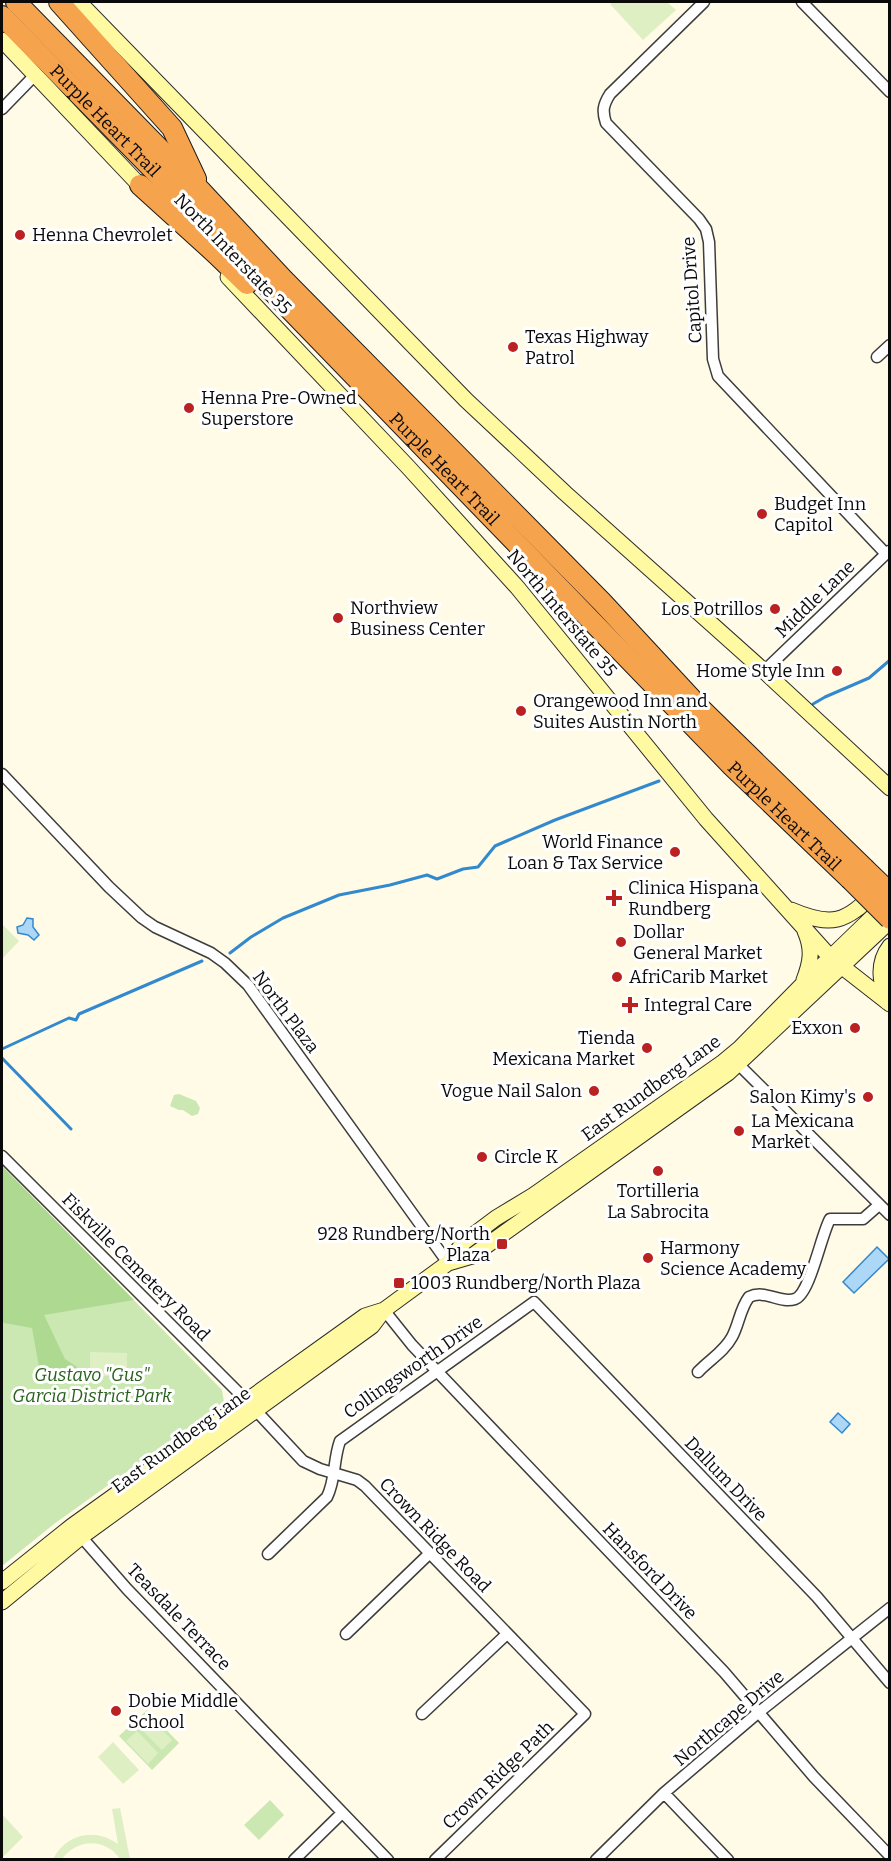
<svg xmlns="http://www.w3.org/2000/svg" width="891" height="1861" font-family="Bitter,serif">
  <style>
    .green { fill: #cce8b2 }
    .forest { fill: #aed991 }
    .pitch { fill: #deefc4 }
    .water { fill: #acd7f6; stroke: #3389ce; stroke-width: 1.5 }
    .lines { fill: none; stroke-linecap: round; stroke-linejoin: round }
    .stream { stroke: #3389ce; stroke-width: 3 }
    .minor-casing { stroke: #3d3d3d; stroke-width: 13 }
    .secondary-casing { stroke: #2c2c2c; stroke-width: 17 }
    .motorway-casing { stroke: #1b1b1b; stroke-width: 22 }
    .minor { stroke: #fff; stroke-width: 10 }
    .secondary { stroke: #fff9a2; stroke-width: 15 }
    .motorway { stroke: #f6a34e; stroke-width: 20 }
    .motorway-bridge-casing { stroke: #1b1b1b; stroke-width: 22; stroke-linecap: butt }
    .motorway-bridge { stroke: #f6a34e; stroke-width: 20 }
    .poi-dot { fill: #ba2222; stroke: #fff; stroke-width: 2 }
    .labels { text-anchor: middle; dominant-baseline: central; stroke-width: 6; stroke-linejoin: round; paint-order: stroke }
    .street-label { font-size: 18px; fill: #0a0a0a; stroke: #fff }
    .poi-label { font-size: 18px; fill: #0a0a0a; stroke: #fff; text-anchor: start }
    .park-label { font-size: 18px; font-style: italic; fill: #26611b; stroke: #fff }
  </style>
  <rect width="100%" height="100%" fill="#fffbe7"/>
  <path class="green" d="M179,1094L196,1101L200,1108L198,1114L192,1116L183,1110H179L170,1106L174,1095Z
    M2,1166L222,1390L224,1402L54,1524L2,1566Z
    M147,1710L179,1743L152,1770L119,1736Z
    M270,1800L284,1815L259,1840L244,1825Z"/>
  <path class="forest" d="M2,1166L134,1300L44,1315L65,1359L77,1367L75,1378L57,1385L39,1367L32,1328L4,1323L2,1321Z"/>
  <path class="pitch" d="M612,2H667L676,10L643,40L610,4Z
    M2,924L19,941L2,959Z
    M90,1352L127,1353V1376H90Z
    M150,1718L172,1740L162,1750L140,1728Z
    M137,1731L158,1753L148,1764L126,1741Z
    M113,1742L139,1770L123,1784L98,1757Z
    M120,1808L130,1859H120C106,1838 77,1838 62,1859H53C67,1833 95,1828 118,1844L112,1809Z
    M2,1814L23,1837L2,1858Z"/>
  <path class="water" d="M27,918L33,919V927L39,935L34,940L28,935L18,933L17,927L23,925Z
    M877,1247L889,1259L854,1293L843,1282Z
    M838,1413L850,1424L842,1433L830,1422Z"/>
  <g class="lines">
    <path class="stream" d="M813,704L825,697L869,678L890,660
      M230,953L251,937L283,918L339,895L390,885L427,875L437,879L463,869L478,867L495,846L555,820L659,781
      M2,1049L69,1018L76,1020L79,1014L202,961
      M2,1058L71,1129"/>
    <g class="minor-casing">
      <path id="minor" d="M704,2L610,94C603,105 602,111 606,123L699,219L706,229L709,242L713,359L718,376L886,554
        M802,2L890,92
        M2,109L35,75
        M877,357L890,345
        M764,671L889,551
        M2,774L109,887L142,918L155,927L211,953L225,963L248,985L448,1263
        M733,1059L890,1215
        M2,1156L247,1401L303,1461L320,1469L357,1480L365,1486L585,1714L435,1860
        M384,1310L412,1345L724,1672L814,1777L890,1856
        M698,1372C709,1360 724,1352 732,1337C739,1324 740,1309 749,1297C765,1289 780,1304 795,1299C810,1294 821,1235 830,1219H863L879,1205
        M78,1533L127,1589L388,1860
        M268,1554L327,1497C336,1479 333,1460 340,1441L534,1302L817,1597L890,1683
        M346,1634L430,1553
        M422,1714L507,1634
        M664,1793L728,1860
        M294,1860L342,1813
        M596,1860L664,1793L759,1712L890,1608"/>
    </g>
    <g class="secondary-casing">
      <path id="secondary" d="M79,2L466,400L565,493L764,671L890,788
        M2,40L147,193
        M228,277L409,468L517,587L706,819L804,928L831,958L890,1004
        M791,910C833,928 845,922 876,892
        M804,980C811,962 813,949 805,931
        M887,1002C881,983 876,964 890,946
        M448,1263L472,1256L728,1073L890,921
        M2,1582L72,1526L365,1316L384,1310
        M2,1602L81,1537L372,1326L384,1310L448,1263L464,1242L496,1218L534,1195L722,1063L740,1048L803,984L887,903"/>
    </g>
    <g class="motorway-casing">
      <g id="motorway">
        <path d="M16,2L202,192L284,280L602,602L703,711L864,868"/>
        <path d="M59,2L172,128L196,179"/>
        <path id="s1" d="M2,16L243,261L732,766L850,879"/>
        <path d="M140,185L216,254L247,284"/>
      </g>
    </g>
    <use href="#minor" class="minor"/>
    <use href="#secondary" class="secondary"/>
    <use href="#motorway" class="motorway"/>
    <g class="motorway-bridge-casing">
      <path id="motorway-bridge" d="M864,868L890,893
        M850,879L890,919"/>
    </g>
    <use href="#motorway-bridge" class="motorway-bridge"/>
  </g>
  <g class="poi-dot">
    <circle cx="20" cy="235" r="6"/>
    <circle cx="513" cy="347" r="6"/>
    <circle cx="189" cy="408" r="6"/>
    <circle cx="762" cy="514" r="6"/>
    <circle cx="775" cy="609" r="6"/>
    <circle cx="338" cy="618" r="6"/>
    <circle cx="837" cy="671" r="6"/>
    <circle cx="521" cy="711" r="6"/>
    <circle cx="675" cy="852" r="6"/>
    <path d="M611 889h6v6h6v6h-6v6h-6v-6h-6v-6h6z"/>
    <circle cx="621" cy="942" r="6"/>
    <circle cx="617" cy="977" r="6"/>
    <path d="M627 996h6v6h6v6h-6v6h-6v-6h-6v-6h6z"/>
    <circle cx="855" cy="1028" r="6"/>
    <circle cx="647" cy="1048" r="6"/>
    <circle cx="594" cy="1091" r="6"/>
    <circle cx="868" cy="1097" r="6"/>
    <circle cx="739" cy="1131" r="6"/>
    <circle cx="482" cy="1157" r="6"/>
    <circle cx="658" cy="1171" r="6"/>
    <rect x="496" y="1238" width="12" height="12" rx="3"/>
    <circle cx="648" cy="1258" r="6"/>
    <rect x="393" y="1277" width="12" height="12" rx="3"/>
    <circle cx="116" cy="1711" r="6"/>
  </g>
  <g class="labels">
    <g class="street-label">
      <text stroke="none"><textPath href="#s1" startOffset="147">Purple Heart Trail</textPath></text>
      <text transform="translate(233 254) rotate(46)">North Interstate 35</text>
      <text transform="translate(692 290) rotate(-94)">Capitol Drive</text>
      <text stroke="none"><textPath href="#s1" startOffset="633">Purple Heart Trail</textPath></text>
      <text transform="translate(815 599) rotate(-44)">Middle Lane</text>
      <text transform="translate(562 613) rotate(50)">North Interstate 35</text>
      <text stroke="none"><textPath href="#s1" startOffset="1119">Purple Heart Trail</textPath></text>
      <text transform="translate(286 1012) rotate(53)">North Plaza</text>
      <text transform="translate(651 1088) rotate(-36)">East Rundberg Lane</text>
      <text transform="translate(136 1267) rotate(45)">Fiskville Cemetery Road</text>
      <text transform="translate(413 1367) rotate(-35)">Collingsworth Drive</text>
      <text transform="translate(181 1440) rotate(-36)">East Rundberg Lane</text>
      <text transform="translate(726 1479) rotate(46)">Dallum Drive</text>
      <text transform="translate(435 1535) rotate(46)">Crown Ridge Road</text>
      <text transform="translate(650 1571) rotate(46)">Hansford Drive</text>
      <text transform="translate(179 1617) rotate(46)">Teasdale Terrace</text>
      <text transform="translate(729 1718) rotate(-40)">Northcape Drive</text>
      <text transform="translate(498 1775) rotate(-44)">Crown Ridge Path</text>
    </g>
    <g class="poi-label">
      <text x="32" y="235">Henna Chevrolet</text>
      <text x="525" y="337">Texas Highway<tspan x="525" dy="21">Patrol</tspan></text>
      <text x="201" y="398">Henna Pre-Owned<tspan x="201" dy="21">Superstore</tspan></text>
      <text x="774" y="504">Budget Inn<tspan x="774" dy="21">Capitol</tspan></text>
      <text x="350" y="608">Northview<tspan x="350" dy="21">Business Center</tspan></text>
      <text x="763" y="609" text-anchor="end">Los Potrillos</text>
      <text x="825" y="671" text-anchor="end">Home Style Inn</text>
      <text x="533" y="701">Orangewood Inn and<tspan x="533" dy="21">Suites Austin North</tspan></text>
      <text x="663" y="842" text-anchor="end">World Finance<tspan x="663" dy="21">Loan &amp; Tax Service</tspan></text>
      <text x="628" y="888">Clinica Hispana<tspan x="628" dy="21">Rundberg</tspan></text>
      <text x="633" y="932">Dollar<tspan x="633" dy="21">General Market</tspan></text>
      <text x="629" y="977">AfriCarib Market</text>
      <text x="644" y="1005">Integral Care</text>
      <text x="843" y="1028" text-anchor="end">Exxon</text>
      <text x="635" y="1038" text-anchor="end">Tienda<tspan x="635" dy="21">Mexicana Market</tspan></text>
      <text x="582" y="1091" text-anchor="end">Vogue Nail Salon</text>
      <text x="856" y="1097" text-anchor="end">Salon Kimy's</text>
      <text x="751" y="1121">La Mexicana<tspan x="751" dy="21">Market</tspan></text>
      <text x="494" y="1157">Circle K</text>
      <text x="658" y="1191" text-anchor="middle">Tortilleria<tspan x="658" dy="21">La Sabrocita</tspan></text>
      <text x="490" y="1234" text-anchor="end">928 Rundberg/North<tspan x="490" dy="21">Plaza</tspan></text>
      <text x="660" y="1248">Harmony<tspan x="660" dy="21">Science Academy</tspan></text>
      <text x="411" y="1283">1003 Rundberg/North Plaza</text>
      <text x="128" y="1701">Dobie Middle<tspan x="128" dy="21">School</tspan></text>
    </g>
    <g class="park-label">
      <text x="92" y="1375">Gustavo "Gus"<tspan x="92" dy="21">Garcia District Park</tspan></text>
    </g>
  </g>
  <rect width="891" height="1861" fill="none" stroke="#0a0a0a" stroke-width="6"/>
</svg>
